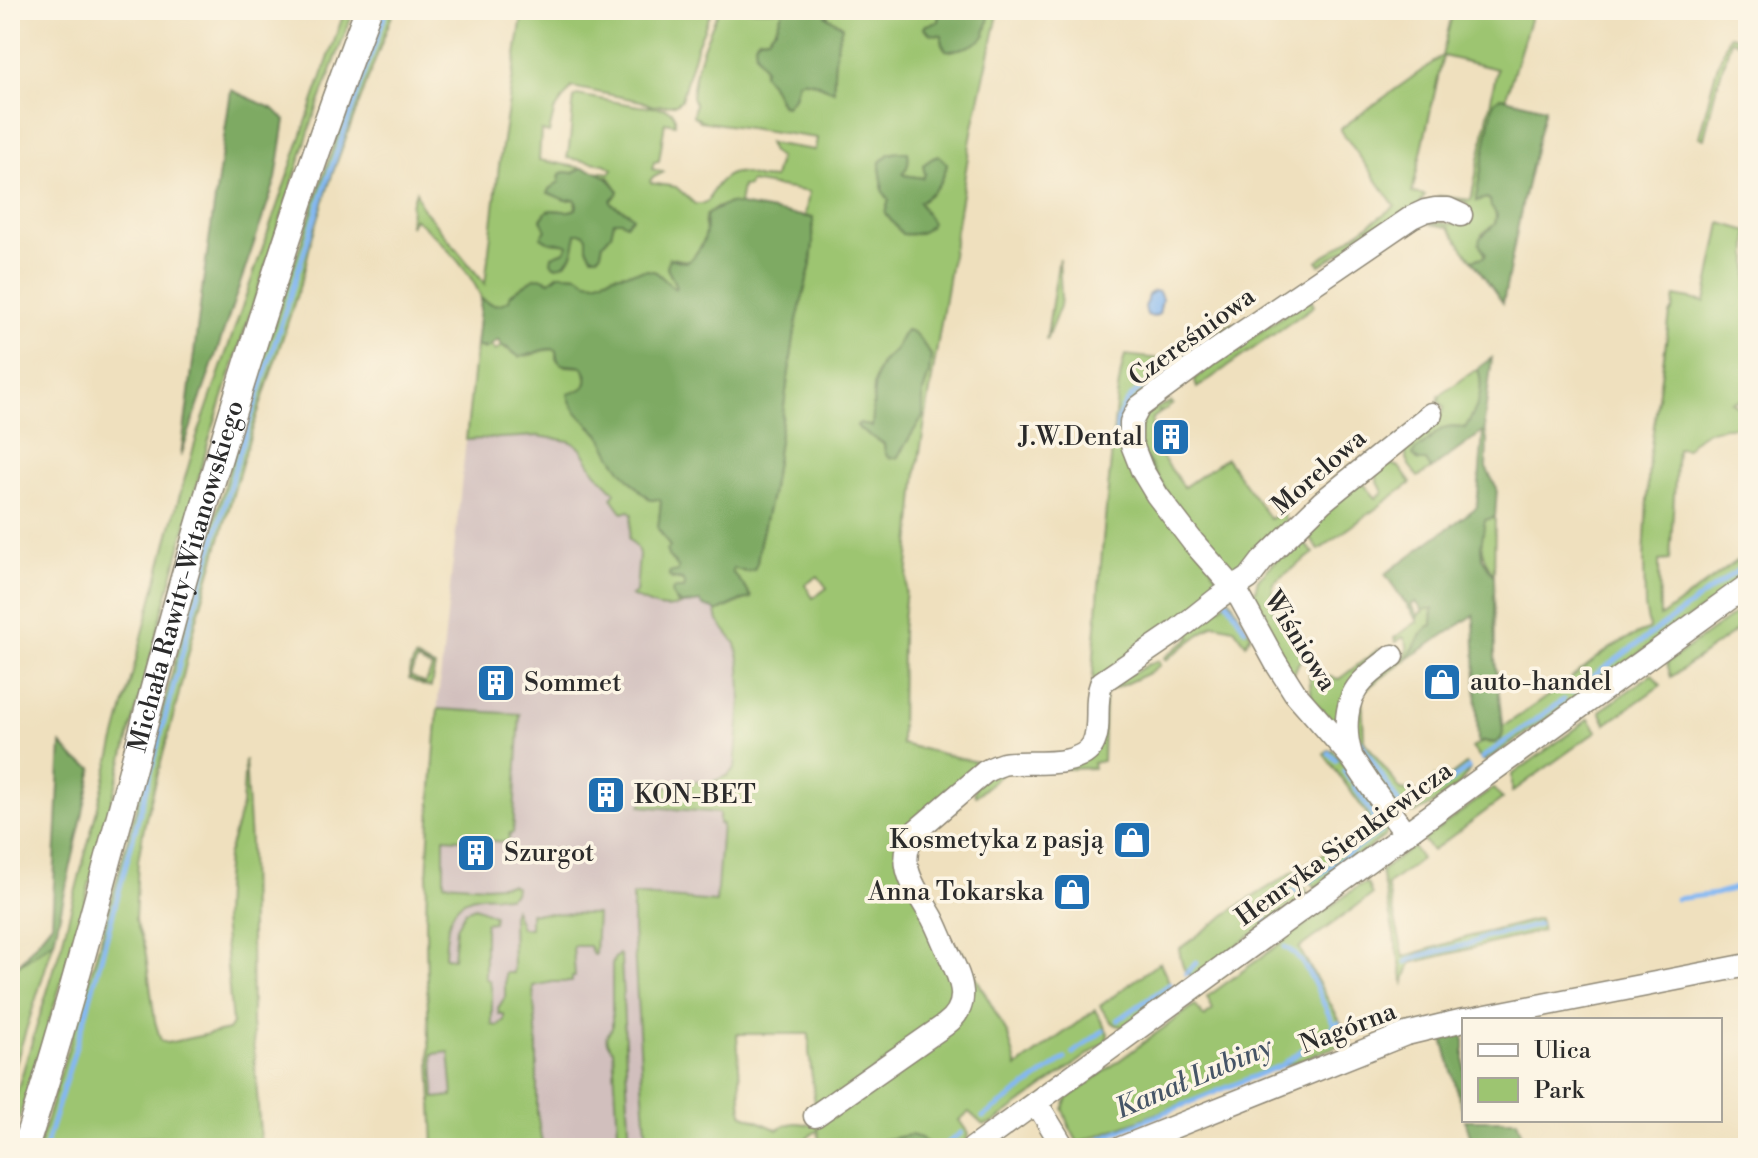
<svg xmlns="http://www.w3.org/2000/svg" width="1758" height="1158" font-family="'Libre Bodoni',serif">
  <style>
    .industrial { fill: #d1bfbd }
    .green { fill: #9dc571; stroke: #64784e; stroke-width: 2; fill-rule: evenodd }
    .forest { fill: #7eaa63; stroke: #546a47; stroke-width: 2 }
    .water { fill: #84b8f2; stroke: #58728e; stroke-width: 2 }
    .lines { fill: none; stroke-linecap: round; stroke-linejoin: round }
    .stream { stroke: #84b8f2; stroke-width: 5 }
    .minor-casing { stroke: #8d8674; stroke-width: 25 }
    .major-casing { stroke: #8d8674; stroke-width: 29 }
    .minor { stroke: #fff; stroke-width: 22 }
    .major { stroke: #fff; stroke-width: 26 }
    .labels { text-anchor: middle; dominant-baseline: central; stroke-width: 7; stroke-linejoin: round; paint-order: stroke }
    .street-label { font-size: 26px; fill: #2b2b2b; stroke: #fcf5e5 }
    .poi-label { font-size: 26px; fill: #2b2b2b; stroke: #fcf5e5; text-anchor: start }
    .water-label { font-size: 28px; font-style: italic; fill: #465567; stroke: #fcf5e5 }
  </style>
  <rect width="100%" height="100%" fill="#fcf5e5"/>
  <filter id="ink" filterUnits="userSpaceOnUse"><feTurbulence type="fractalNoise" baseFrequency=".0125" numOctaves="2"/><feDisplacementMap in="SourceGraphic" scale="16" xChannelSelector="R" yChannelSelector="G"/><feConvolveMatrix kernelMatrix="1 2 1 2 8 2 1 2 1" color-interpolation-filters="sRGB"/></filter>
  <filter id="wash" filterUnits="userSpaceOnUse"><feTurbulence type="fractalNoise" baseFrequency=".006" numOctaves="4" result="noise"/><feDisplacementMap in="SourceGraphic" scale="32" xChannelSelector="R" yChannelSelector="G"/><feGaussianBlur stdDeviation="1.8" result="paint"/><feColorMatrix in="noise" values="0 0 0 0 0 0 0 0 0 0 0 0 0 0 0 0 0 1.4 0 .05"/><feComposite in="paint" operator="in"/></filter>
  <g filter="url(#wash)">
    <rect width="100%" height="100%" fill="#efe0be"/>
    <path class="industrial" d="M538,436L586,441L753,634L737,1028L745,1148H434L426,921L430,801L439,690L466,440Z"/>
    <path class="green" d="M345,10H354L314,116L208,443L73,945L10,1147V1114L62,943L174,515L197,437Z
      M382,10H394L332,175L311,241L303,276L247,446L196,622L176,706L145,822L138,861L135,919L145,948L155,1021L161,1041L167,1043L228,1030L232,1024L223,919L224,889L227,857L242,806L245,759L250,843L252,1023L261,1148H182L181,1138L150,1137L128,1139L126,1148H38L101,939L195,587L253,388L328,162Z
      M523,10H712L696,48L681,100L676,104L653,106L641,101L572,87L554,112L549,133L541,131L539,160L582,168L573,173L564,172L560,174L559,182L549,189L548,192L565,200L575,199L576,209C565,215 557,207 547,211L541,219L546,230L542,237C554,247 560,240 568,245L565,251L552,256V262L554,266C571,267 577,247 575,233H583L587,237V248L592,256H598L601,252L603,243L611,234L614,220L621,221L626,224L633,217C627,209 618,209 611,203L610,200L617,194L618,190L609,177L597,174L594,171L610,173L613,169L604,164L567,158C572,137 571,118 574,98L577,95L639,106L664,108L671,111L675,117V124L665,122L659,161L654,162L652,169L664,172L652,178L650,181L651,183L676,187L695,204H702L709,200C713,187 726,170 742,173C754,176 761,180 774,178L779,158L772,152L768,143L815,150L817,138L699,121V119L693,116L695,103L692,98C694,66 706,39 719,10H783L776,28L768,37L759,38L755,43L756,53L764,68L763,74L771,84L781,105L786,106L794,97L798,82C811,78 821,88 834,90C833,68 835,47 842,26C838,21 831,21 826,15L833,10H925L927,14L935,11L939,15L938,23L926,25L924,28L931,34H942L943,46L946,50L952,51L976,42L983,37L985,32L989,16L984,10H999L972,132L917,471L902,632L901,744L985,764L994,759C1020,758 1066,761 1086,745C1068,765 1024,761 999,761C978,768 962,788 945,802C932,812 913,824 905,840C892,868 917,896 929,919C934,929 935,939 940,948C954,975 969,994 945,1020L823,1106L815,1104L809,1052V1034H737L742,1114L778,1130C793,1120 797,1123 813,1125L949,1028C966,1011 972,1003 964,979C963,975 959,971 959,966C958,962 960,957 959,953L961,950L1008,1035L1017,1067L1095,1010L1108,1033L1107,1041L993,1123L983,1125L969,1112L959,1120L968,1133L967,1140L959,1148H922L927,1144C909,1124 881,1146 860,1148C847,1149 833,1148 820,1148L818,1130L793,1148H649L647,1145L642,1082L633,930V895L716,902L722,824H719V813L641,806L648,787H685L690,783L696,781L704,783L714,781L727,776L735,768L741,702L740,664L736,644L718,621L716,612L751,597L745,587L732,572L733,568L746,572L754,569L757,563L760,542L771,495L796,324L811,264L813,242V218L805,216L809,192L750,182L748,187L742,186L739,205C728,203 708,207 705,219C703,229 707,223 706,233C706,243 696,254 689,261L669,258L667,268L676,286L674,289L656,272L647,270L614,275L596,282L587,281L578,275L565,274H559L550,281C531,274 525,286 510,295L509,300C497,307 492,305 481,299C475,275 434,233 414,218L410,226L411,205L416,191L421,206L485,284L499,166ZM898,152H908C909,160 909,168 903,172L904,175L923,178L925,175L923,165L933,158L939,156L947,164C944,181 934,193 919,202L931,223C926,234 914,235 902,234L885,213L889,200L882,190C884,180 879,172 880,162L889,154ZM906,330C917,331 924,346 931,355L929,374L923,392V416L897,458L888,457L885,452L884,445C876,437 862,434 857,426L860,423L872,428C875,406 870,385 880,365C884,357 894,353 897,346C900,340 901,336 906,330ZM818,576L827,588L813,598L805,585Z
      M1453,10H1533L1505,100L1489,132L1477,201L1487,198C1495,205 1497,215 1495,224L1482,234L1480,244L1486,254L1484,257L1472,260L1448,227L1429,224L1437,222L1463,225L1470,220L1472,212L1465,202L1437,196L1471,200L1497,69L1443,56L1412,193L1425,195L1420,204L1320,265L1318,261L1395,206L1340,129L1442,56Z
      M1729,35L1748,40V46L1731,40L1715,92L1704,139L1699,137L1716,70Z
      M1721,223L1748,231V403L1741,400L1732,402L1748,414V410V428C1722,424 1703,428 1686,449L1677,448L1670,560L1659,561L1660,617L1741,558L1746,568H1748V572L1737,584L1512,743L1485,761L1481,759L1472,748C1483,740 1483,743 1495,743L1501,739L1503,726C1526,712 1548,696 1569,680C1594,660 1617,640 1648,630L1649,627L1645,607L1644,560L1649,460L1670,314L1673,310L1675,296L1705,302Z
      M1059,258L1061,297L1060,306L1046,341Z
      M1305,300H1311L1314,306L1197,388L1194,379Z
      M1232,323L1235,329L1125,421L1224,589L1092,690C1096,617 1102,543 1110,470C1114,431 1115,393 1125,355L1178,361Z
      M491,345L495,351L502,346C509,349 514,356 521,356C534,357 543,347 556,350V359L566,366L583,367C587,375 588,384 581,391L590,426L599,434L620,467L639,489L651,500L659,499L661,502L658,529L670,547L678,566V571L672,579L684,581V589H673L677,603L683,604C661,613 651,604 631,596L636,593L639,554L637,548L629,539L632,514L629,511L623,513L612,498L615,492L595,472L582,450L576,444L569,441L538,436L466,440L476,346L484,349Z
      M1478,368C1485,389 1479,411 1465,428C1443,422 1437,432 1423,446L1426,461L1431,469L1418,477L1409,465L1404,448L1443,411L1444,407L1438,400L1440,398L1439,396Z
      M1171,402L1173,404L1162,412L1159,411L1160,413L1153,418L1150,440L1184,487L1226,458L1270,519L1281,512L1284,514L1286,523L1246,570L1231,574L1182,522L1137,445L1144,413Z
      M1391,464L1399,467L1411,483L1319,550L1310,538L1307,528L1362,482L1376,498L1383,492L1377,480V470L1383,465Z
      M1495,517L1494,576C1481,555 1478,544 1485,520Z
      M1298,538L1314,553L1273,583L1272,609L1305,656L1299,662L1293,676L1255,607L1254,595L1258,579Z
      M1230,599L1251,635L1246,644L1234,628L1214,624L1166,660L1164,658L1191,637L1189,634Z
      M1748,604V622L1671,677L1667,663Z
      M1426,609H1433L1432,625C1419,631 1415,649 1406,660L1362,692L1364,740L1401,790L1419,793L1434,782L1435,777L1440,784L1466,764L1470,769L1459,785L1427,808L1415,813H1403C1393,807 1387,795 1379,785C1363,760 1349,741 1353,710C1354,704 1355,698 1358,692C1361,688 1366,682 1370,678C1383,668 1420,659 1403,637L1396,642L1394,638L1418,621V615Z
      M1379,649L1382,652L1339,727L1312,700L1309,674L1314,669L1318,674L1339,679Z
      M415,658L435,667L431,687L424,686L409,679V672ZM417,661L432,668L425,684L410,676Z
      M1158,661L1160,665L1149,673L1105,693L1103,761L1093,763L1094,768L1005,771L976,796L974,793C977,780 988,771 1001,767L1060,765L1074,763L1087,758L1095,749L1099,738L1100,702L1107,683L1115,678L1136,672L1149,664Z
      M1652,674L1661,685L1606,724L1600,711Z
      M438,709L520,714L513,833H510L508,842L444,838V883L486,886L511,884L515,887L514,893L508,897C455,890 447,909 445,957L453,958L456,927L465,911L475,907L494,915L493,922L485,923V978L490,981L492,994V1025L498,1026L504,1020V1014H499L498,1008L505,997V973H513L512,915L514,909L521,928H530V913L597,914L595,955H593L589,946H573L575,977H572V982H553L533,986L537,1045V1112L541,1138L544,1148H434C431,1073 426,997 426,922C427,851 432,780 438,709ZM449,1052L453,1096L435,1098L433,1054Z
      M1589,719L1597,731L1512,792V775Z
      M1328,750H1333L1386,822L1388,829L1385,836L1316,887L1314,886L1299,868L1370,827L1367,814L1324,754Z
      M1494,788L1502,799L1432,851L1423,840Z
      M1413,847L1421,859L1387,885L1404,957L1468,937L1539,919L1542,931L1411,963L1404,983L1381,872L1382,870Z
      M1295,871L1307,891L1306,894L1195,977C1181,973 1182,962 1179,949L1238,906Z
      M1367,883L1372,895L1299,948L1351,1041L1078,1143L1068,1124L1063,1109L1068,1098L1195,1005L1204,1017L1213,1010L1207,997L1360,885Z
      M54,941L10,1081V968L18,965Z
      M619,954L621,957L630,1148H619L613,1050L607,1042L606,1037L612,1028V965L614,959Z
      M1160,962L1171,986L1172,993L1126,1027C1112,1027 1107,1017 1100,1006Z"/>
    <path class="forest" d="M783,10H833L826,16C831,21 838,21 842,26C835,47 833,68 834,91C822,87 811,77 798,82L794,97L786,106L782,105L771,84L763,74L764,68L756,53L755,43L759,38L768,37L776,28Z
      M925,10H984L989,15C988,22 987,30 984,36C977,46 957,51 946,50L942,44V35L931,34L924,28L926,25L938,22L939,15L935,11L927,15Z
      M231,90L274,109L285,120L276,179L181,456L204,275Z
      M1501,97L1545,108L1523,200L1503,303L1472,260L1483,257L1486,254L1479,244L1480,238L1495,224L1497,215L1491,207L1490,200L1487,198L1476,201V198L1493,104L1496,100Z
      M898,152H908C909,159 909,168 903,172L904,175L923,178L925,174L923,165L933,158L939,156L947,164C944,181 934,193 919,202L932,223C925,234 914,235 902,234L885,213L889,200L882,190C884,180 879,172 880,162L889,154Z
      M582,168C599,171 608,176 618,190L617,194L611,200V203C618,209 627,209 633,217L626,224L621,221H614L611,234L603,243L601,252L598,256H592L587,247V237L583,233H576C576,247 571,267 554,266L551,262L552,256L565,251L568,245C560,239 553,247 541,237L546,230L541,220L547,211C557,208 565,215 576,209L577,205L575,199L565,200L548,193L549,189L559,182L560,174L564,172L573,173Z
      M729,203L813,218V242L811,264L796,324L771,495L760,542L757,563L754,570L746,572L733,568L732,572L745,587L751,598L742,600L716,612L714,609L704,606L700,602C688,604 678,607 672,594L673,589H684L685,585L682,580L669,577V573L678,571V567L668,556L667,551L670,547L658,528L661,502L659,499L651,500C636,488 622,472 612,457C607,449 605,441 599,434C588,422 571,411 568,394C583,390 593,385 583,367C567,363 557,371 556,350C545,346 531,356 519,357L508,348L502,346L498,340L487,348L476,346L481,299C492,305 497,307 509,300L510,295L535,278L540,277L550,281L559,274H565L578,275L587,281L596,282L614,275L647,270L656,272L675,289L676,286L667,268L669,258L684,262L689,261C696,254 703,246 705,236C707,227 704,222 707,214Z
      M906,330C918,331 923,346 931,355L929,374L923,392V416L897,458L888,457L885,452L884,444C876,437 862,435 857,425L860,423L872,427C875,406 870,384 881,364C885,357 894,353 897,346C900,339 901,336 906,330Z
      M1492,358L1484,423L1487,441L1486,468L1497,488L1495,517L1485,520L1481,547L1482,558L1494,576L1495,658L1503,733L1501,739L1495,743L1484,741L1478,744L1474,615L1406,660L1427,627L1432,625L1433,609H1426L1423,611L1416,602L1411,605L1418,615V621L1385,574L1477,507L1483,432L1431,469L1426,461H1418L1413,455L1415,450C1436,439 1438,420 1465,428C1477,409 1485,392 1478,368Z
      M61,744L76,760L93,768L54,941L18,965L10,968V954L18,965L52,923Z
      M1464,1034V1116L1443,1039Z
      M1465,1120H1517L1526,1148H1474Z
      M911,1135L921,1138L928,1144L922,1148H863L882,1140Z"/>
    <path class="water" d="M1153,291L1159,292L1162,299L1159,314L1153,317L1147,315L1145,308L1148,295Z"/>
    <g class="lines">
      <path class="stream" d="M1123,451C1099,404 1151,383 1182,362
        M1227,601L1245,629
        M1572,692L1745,565
        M1361,742L1400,805L1410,810L1468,768
        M1329,753L1336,760
        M1482,758L1563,700
        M1344,771L1350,780
        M1354,786L1372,814L1375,835
        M1310,881L1381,831
        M1676,899L1715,894L1746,885
        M1266,921L1262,911L1300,888
        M1285,947C1309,959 1321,1003 1335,1026
        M1406,962L1420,956L1469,944L1489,936L1516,931L1538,925
        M1186,973L1196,963
        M1118,1020L1170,984
        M1073,1053L1103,1031
        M983,1117L1065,1059
        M1102,1138L1282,1065L1338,1023
        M45,1148L88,1007L192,617L238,458L328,177L387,10
        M941,1148L961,1133"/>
    </g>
  </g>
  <g filter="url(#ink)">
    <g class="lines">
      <g class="minor-casing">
        <path id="minor" d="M1351,755C1344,732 1344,699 1363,681C1372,671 1383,664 1393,656
          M1406,834L1370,785L1352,758L1295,693L1276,663L1237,592L1193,542L1157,495L1142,470L1131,442V422L1139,407L1208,356L1412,217L1425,211L1435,209H1448L1461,215
          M1466,1020L1748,965
          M1036,1102L1064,1148
          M815,1116L945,1025C974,1004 960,978 948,952C942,940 938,928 932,917C916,889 893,863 916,831L985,772C991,768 997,766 1003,764C1027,760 1080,770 1093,744C1102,726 1093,702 1102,682L1174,633L1217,599L1249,578L1262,561L1322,502L1431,414
          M973,1148L1748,585
          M1121,1148L1406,1034L1464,1020"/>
      </g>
      <g class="major-casing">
        <g id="major">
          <path id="s1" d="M25,1148C85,960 131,768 184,578C238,387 298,195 368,10"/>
        </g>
      </g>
      <use href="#minor" class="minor"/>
      <use href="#major" class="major"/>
    </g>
  </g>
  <defs>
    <g id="building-square" transform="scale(2)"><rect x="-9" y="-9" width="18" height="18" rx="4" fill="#1f6fb2" stroke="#fcf5e5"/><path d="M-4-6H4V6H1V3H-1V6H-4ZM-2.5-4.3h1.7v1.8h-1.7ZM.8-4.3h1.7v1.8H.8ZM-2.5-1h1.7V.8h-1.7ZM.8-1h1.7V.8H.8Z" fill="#fff"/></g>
    <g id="shop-square" transform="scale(2)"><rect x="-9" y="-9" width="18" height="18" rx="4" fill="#1f6fb2" stroke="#fcf5e5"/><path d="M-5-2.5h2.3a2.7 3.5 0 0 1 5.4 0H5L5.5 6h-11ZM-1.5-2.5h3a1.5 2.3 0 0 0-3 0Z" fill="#fff"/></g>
  </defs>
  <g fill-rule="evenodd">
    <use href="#building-square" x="1171" y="437"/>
    <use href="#shop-square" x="1442" y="682"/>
    <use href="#building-square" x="496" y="683"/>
    <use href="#building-square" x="606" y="795"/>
    <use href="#shop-square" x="1132" y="840"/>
    <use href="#building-square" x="476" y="853"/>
    <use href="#shop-square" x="1072" y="892"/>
  </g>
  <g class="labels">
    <g class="street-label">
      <text transform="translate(1192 337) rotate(-36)">Czereśniowa</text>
      <text transform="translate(1319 472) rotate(-41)">Morelowa</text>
      <text stroke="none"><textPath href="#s1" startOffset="594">Michała Rawity-Witanowskiego</textPath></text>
      <text transform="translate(1300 641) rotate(58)">Wiśniowa</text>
      <text transform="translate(1344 844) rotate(-36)">Henryka Sienkiewicza</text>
      <text transform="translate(1348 1028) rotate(-21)">Nagórna</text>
    </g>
    <g class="poi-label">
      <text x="1143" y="437" text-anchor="end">J.W.Dental</text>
      <text x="1470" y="682">auto-handel</text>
      <text x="524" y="683">Sommet</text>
      <text x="634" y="795">KON-BET</text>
      <text x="1104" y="840" text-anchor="end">Kosmetyka z pasją</text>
      <text x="504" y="853">Szurgot</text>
      <text x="1044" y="892" text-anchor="end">Anna Tokarska</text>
    </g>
    <g class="water-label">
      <text transform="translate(1194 1078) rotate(-23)">Kanał Lubiny</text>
    </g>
  </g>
  <rect width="1758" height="1158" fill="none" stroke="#fcf5e5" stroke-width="40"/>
  <rect x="1462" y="1018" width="260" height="104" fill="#fcf5e5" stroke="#a8a49b" stroke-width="2"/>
  <rect x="1478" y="1044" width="40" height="12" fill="#ffffff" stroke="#a8a49b" stroke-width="2"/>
  <text x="1534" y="1058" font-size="24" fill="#2b2b2b">Ulica</text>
  <rect x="1478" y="1078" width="40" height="24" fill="#9dc571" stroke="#a8a49b" stroke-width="2"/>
  <text x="1534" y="1098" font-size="24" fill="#2b2b2b">Park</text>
</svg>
